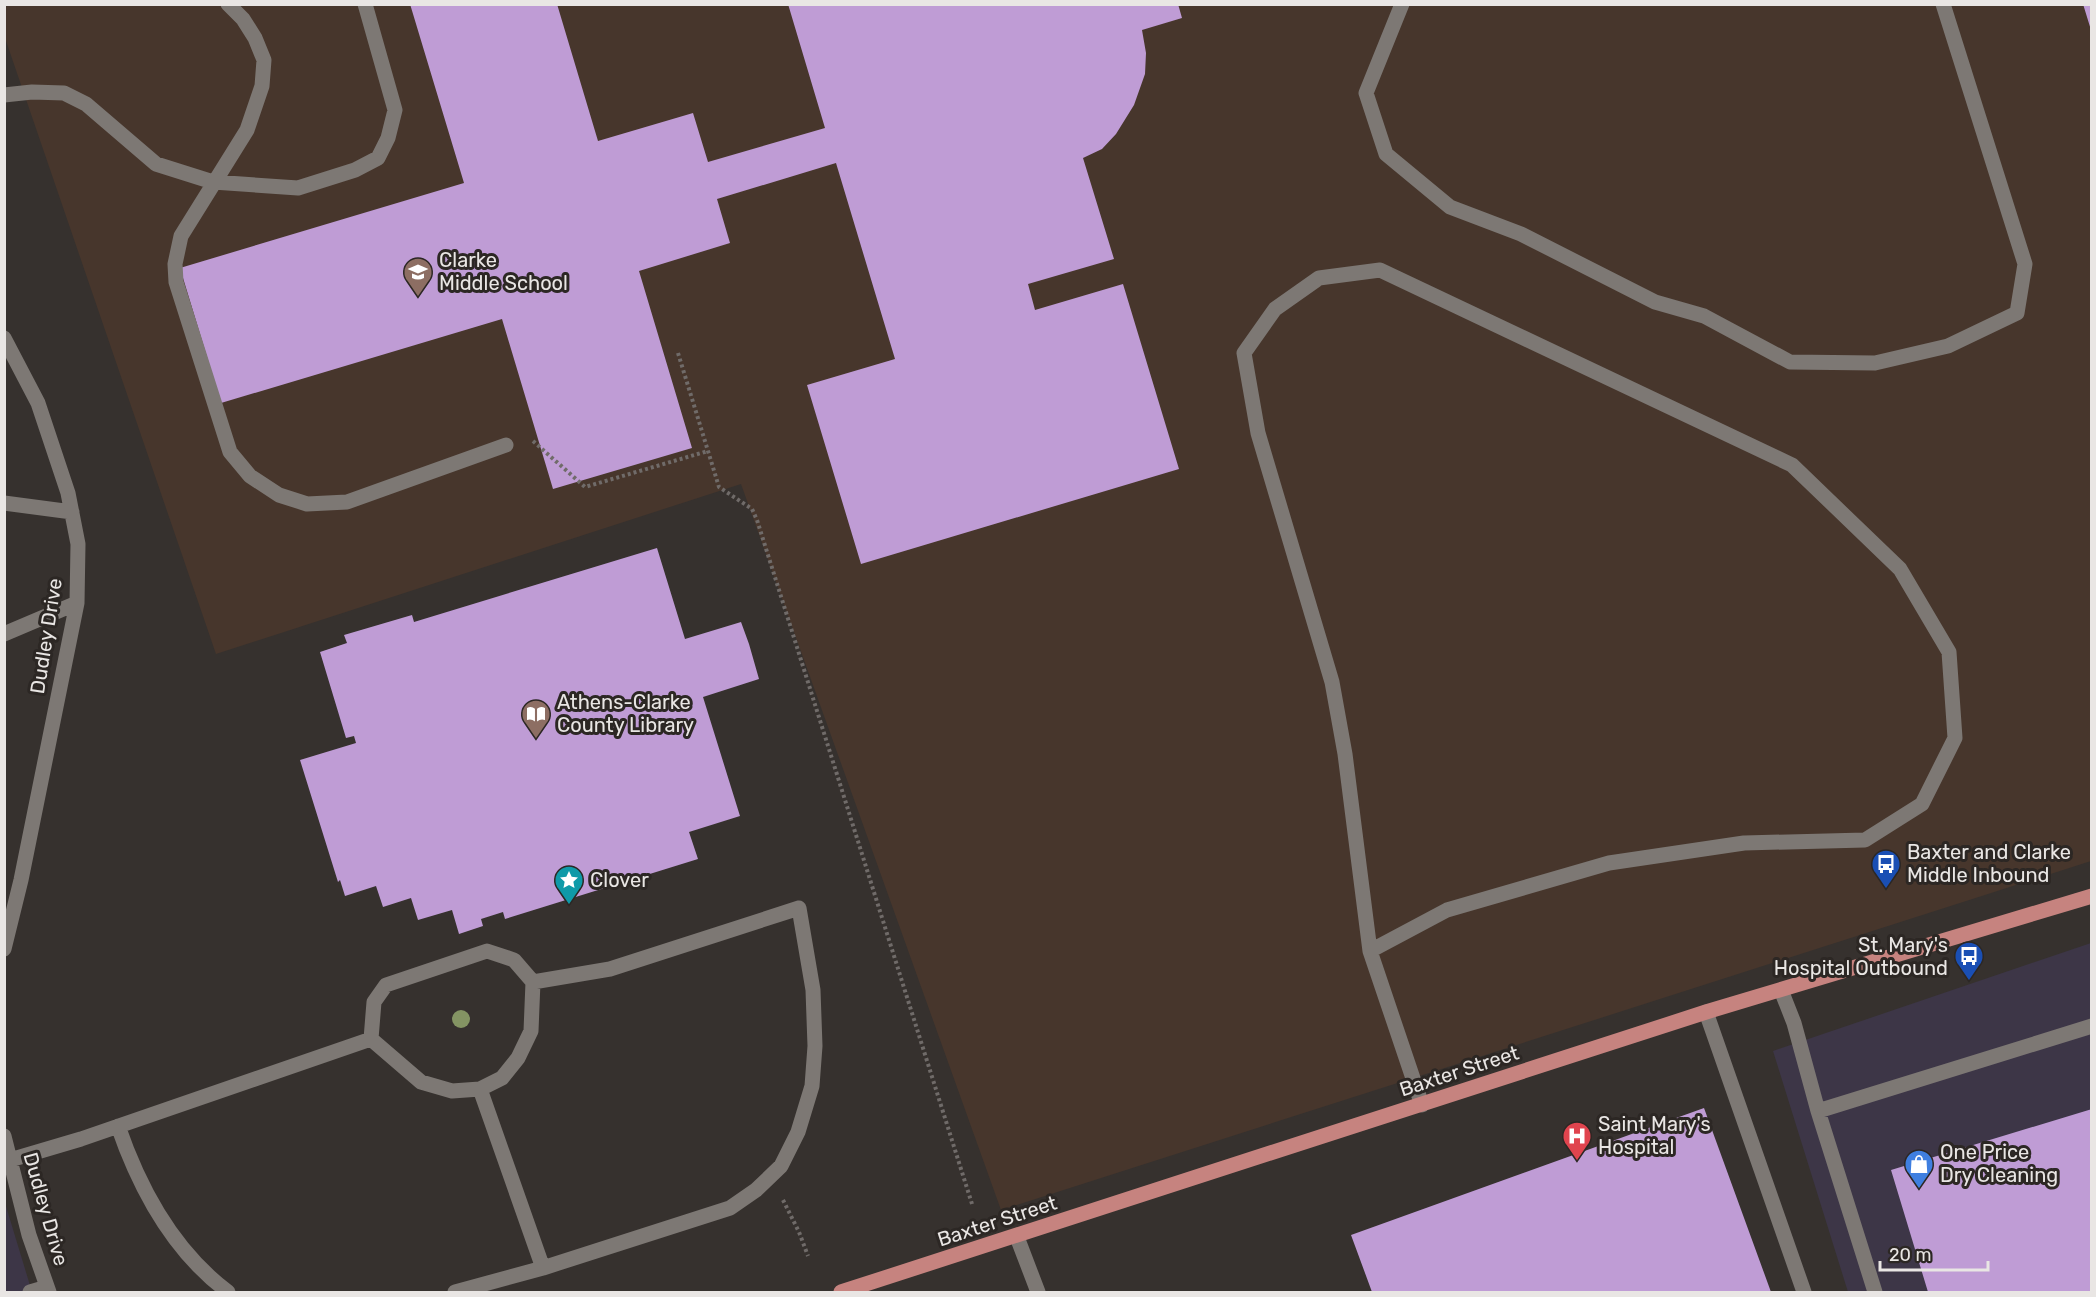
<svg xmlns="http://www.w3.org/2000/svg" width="2096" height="1297" font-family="Rubik,sans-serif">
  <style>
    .commercial { fill: #3d3647 }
    .education { fill: #47362c }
    .building { fill: #bf9cd5 }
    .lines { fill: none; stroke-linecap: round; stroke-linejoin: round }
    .path { stroke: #706b69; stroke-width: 4; stroke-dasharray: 3 3; stroke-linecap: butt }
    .minor { stroke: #7d7874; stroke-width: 15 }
    .major { stroke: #c6837f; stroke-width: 15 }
    .tree { fill: #849463 }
    .labels { text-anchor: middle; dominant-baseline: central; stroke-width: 6; stroke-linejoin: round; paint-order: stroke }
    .poi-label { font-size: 20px; fill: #e9e6e4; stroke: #2c2724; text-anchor: start }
    .street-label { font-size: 20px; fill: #e9e6e4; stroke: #2c2724 }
  </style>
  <rect width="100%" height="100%" fill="#36312e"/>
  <path class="commercial" d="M2091,943V1292H1848L1773,1051Z
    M5,1203L32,1292H5Z"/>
  <path class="education" d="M4,5H2091V861L1001,1210L741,484L216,654L5,38Z"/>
  <path class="building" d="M410,4H557L598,141L693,113L708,162L825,128L788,4H1178L1182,18L1142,30L1146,53L1145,74L1134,105L1116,134L1102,149L1083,158L1114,259L1028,284L1035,310L1123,284L1179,469L861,564L807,385L895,359L836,163L717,199L730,243L639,271L692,448L553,489L502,319L221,403L180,268L464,183Z
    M2083,4H2092V29L2091,30Z
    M657,548L685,639L741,622L749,644L759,679L703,697L740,816L689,832L698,859L505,919L503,912L481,919L483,926L459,934L452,910L418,920L411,898L383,907L376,886L345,896L340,880L338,882L300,760L356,743L354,736L346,738L320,652L347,643L344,635L412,615L414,622Z
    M1704,1108L1771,1292H1372L1351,1235Z
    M2092,1109V1292H1928L1891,1170Z"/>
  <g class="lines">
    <path class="path" d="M678,353L719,487L752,509L757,520L972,1204
      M533,441L585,487L708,451
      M783,1200L799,1232L808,1256"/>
    <path class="minor" d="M228,4L243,19L255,38L264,60L262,86L247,130L181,236L175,264L176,282L230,452L250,476L279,495L307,504L347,502L506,445
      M1402,4L1366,93L1386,154L1450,207L1521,234L1655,302L1704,316L1790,362L1875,363L1948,346L2017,313L2025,264L1943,4
      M4,95L32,92L64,93L86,104L156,164L213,182L298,188L355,170L378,158L388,138L395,110L365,4
      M4,338L38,403L68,493L78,544L77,603L21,880L4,949
      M4,503L72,512
      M4,634L77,603
      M487,951L514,960L533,982L531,1031L518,1058L502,1078L480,1089L452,1091L421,1082L371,1039L374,1002L386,985Z
      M1370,951L1447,910L1609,863L1744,843L1865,840L1922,804L1955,738L1949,652L1900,569L1792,465L1380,270L1319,278L1275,309L1244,353L1258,433L1332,682L1345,754L1370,951L1422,1105
      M1781,990L1794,1023L1818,1111L1875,1292
      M1706,1012L1804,1292
      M480,1089L543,1268
      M1818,1111L2092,1026
      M118,1126C140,1190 173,1251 228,1292
      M4,1136L29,1235L49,1292
      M10,1160L81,1139L371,1039
      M1017,1237L1038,1292
      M30,1292L47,1287
      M455,1292L543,1268L730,1208L756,1190L781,1166L798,1132L812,1086L815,1046L813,990L799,908L610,969L533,982"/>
    <path class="major" d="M841,1292L1706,1012L2092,896"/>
  </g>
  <circle class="tree" cx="461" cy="1019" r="9"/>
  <defs>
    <g id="school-pin" transform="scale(1.5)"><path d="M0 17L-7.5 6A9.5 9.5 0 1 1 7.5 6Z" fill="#8d6e63" stroke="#2c2724"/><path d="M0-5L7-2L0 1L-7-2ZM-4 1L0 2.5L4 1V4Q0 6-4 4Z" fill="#fff"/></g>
    <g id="library-pin" transform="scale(1.5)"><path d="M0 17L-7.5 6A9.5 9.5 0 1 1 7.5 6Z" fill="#8d6e63" stroke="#2c2724"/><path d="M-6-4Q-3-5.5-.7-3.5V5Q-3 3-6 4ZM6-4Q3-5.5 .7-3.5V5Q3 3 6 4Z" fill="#fff"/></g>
    <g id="bus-pin" transform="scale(1.5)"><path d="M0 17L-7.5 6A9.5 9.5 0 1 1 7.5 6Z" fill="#1a4fb4" stroke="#2c2724"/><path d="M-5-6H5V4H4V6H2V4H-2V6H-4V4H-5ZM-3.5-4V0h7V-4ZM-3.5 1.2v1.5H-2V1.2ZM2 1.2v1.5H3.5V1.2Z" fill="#fff"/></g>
    <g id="sight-pin" transform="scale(1.5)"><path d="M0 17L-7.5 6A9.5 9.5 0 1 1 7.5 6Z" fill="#0f9aa8" stroke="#2c2724"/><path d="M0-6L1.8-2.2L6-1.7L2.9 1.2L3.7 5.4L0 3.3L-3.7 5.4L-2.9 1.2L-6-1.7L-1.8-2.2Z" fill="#fff"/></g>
    <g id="hospital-pin" transform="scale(1.5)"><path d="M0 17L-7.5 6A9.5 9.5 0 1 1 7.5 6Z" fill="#e0444e" stroke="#2c2724"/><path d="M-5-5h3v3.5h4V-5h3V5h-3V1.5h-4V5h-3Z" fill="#fff"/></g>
    <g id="shop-pin" transform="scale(1.5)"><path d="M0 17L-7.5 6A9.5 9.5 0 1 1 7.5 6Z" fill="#3f7fe0" stroke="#2c2724"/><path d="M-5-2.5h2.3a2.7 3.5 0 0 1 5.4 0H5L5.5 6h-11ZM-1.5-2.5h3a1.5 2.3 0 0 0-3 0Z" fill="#fff"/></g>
  </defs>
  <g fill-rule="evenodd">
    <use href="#school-pin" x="418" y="272"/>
    <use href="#library-pin" x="536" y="714"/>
    <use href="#bus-pin" x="1886" y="864"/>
    <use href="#sight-pin" x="569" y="880"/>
    <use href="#bus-pin" x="1969" y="956"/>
    <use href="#hospital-pin" x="1577" y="1136"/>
    <use href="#shop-pin" x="1919" y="1164"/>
  </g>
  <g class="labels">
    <g class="poi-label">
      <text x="439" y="260">Clarke<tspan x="439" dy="23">Middle School</tspan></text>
      <text x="557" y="702">Athens-Clarke<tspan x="557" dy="23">County Library</tspan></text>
      <text x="1907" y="852">Baxter and Clarke<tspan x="1907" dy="23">Middle Inbound</tspan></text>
      <text x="590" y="880">Clover</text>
      <text x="1948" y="945" text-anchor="end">St. Mary's<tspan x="1948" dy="23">Hospital Outbound</tspan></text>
      <text x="1598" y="1124">Saint Mary's<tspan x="1598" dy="23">Hospital</tspan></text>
      <text x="1940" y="1152">One Price<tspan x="1940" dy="23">Dry Cleaning</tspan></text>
    </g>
    <g class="street-label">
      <text transform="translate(46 636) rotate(-81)">Dudley Drive</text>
      <text transform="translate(1459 1071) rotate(-18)">Baxter Street</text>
      <text transform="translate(46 1209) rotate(74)">Dudley Drive</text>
      <text transform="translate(997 1221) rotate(-18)">Baxter Street</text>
    </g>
  </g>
  <rect width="2096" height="1297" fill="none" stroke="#e9e6e4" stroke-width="12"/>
  <path d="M1880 1261v9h108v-9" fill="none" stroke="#e9e6e4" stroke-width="3"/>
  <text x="1889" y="1261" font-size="18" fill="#e9e6e4" stroke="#2c2724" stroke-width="4.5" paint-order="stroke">20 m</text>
</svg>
